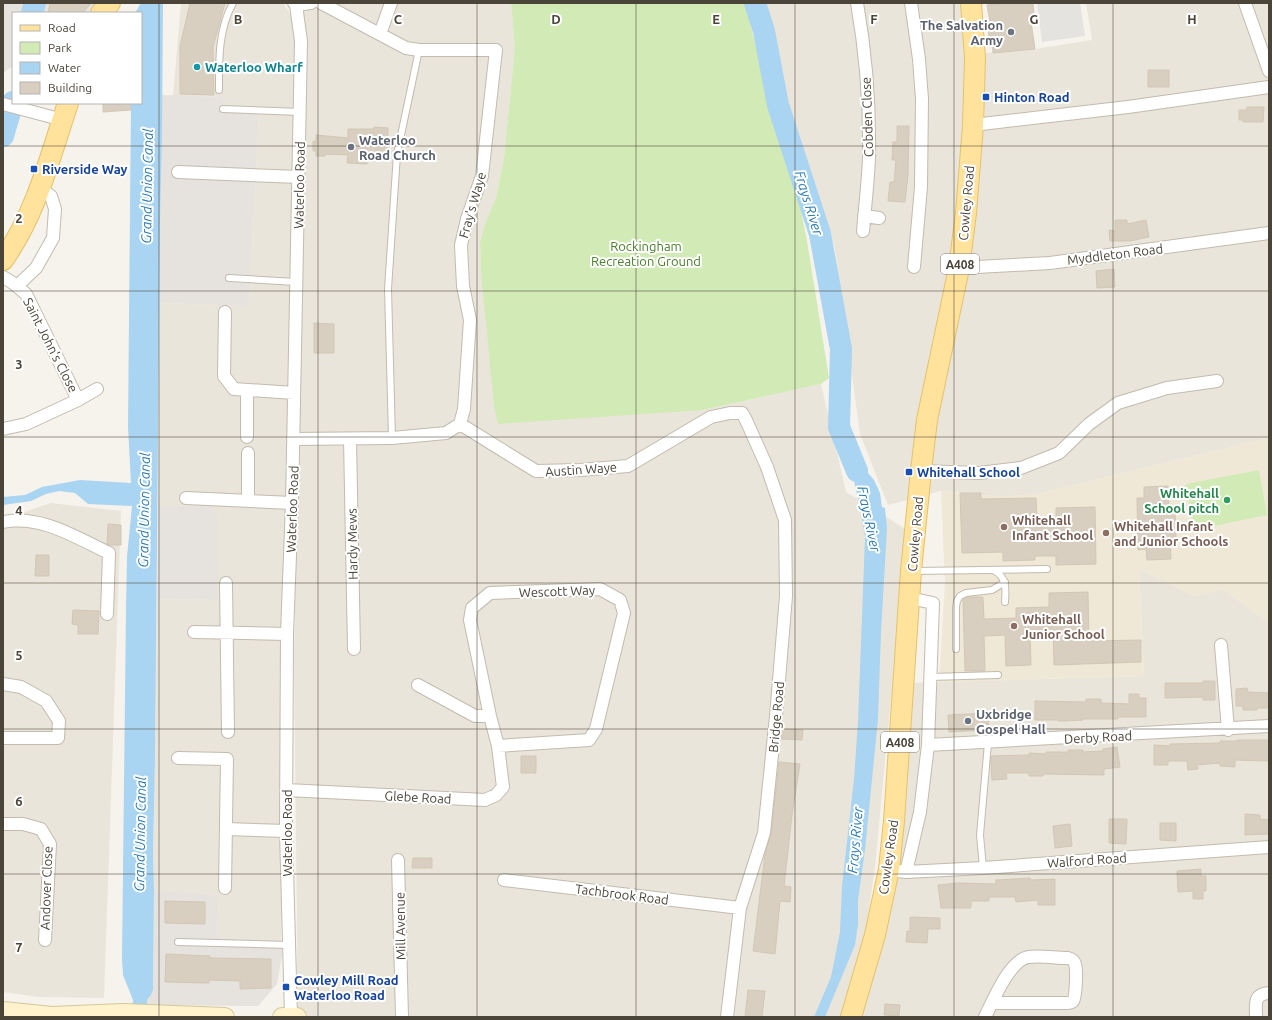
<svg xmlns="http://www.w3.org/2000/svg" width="1272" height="1020" font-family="Ubuntu,sans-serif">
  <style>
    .residential { fill: #eae5da }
    .industrial { fill: #e6e2dd }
    .education { fill: #efe8d6 }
    .green { fill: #d2eab5 }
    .parking { fill: #e5e3e0 }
    .water { fill: #a9d4f2 }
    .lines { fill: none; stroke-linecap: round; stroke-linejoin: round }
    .river { stroke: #a9d4f2; stroke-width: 22 }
    .building { fill: #d8cfc1; stroke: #d3c7b4 }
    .lane-casing { stroke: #c2bbae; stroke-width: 8 }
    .street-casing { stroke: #c2bbae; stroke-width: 14 }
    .secondary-casing { stroke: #d6c79b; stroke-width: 20 }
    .primary-casing { stroke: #e6c16a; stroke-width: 22 }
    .lane { stroke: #fff; stroke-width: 6 }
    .street { stroke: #fff; stroke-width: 12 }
    .secondary { stroke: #fff3cd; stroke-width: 18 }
    .primary { stroke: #ffe39c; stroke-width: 20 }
    .grid { fill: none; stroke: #4b4439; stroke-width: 1; stroke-opacity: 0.55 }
    .worship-dot { fill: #6b7280; stroke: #fff; stroke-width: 1.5 }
    .culture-dot { fill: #0f9aa8; stroke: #fff; stroke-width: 1.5 }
    .transit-dot { fill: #1a4fb4; stroke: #fff; stroke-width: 1.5 }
    .leisure-dot { fill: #2e9e5b; stroke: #fff; stroke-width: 1.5 }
    .education-dot { fill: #8d6e63; stroke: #fff; stroke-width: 1.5 }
    .labels { text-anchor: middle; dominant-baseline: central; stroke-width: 4; stroke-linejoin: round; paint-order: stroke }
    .shield { fill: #fff; stroke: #817c74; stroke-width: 1 }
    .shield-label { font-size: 12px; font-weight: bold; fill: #4b4439 }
    .worship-label { font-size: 13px; font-weight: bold; fill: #5b616d; stroke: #fff; text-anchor: start }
    .culture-label { font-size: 13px; font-weight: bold; fill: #0d838f; stroke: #fff; text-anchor: start }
    .transit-label { font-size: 13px; font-weight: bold; fill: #164399; stroke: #fff; text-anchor: start }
    .street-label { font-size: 13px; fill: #4b4439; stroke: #fff }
    .park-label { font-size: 13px; fill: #4a7f2a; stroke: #fff }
    .leisure-label { font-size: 13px; font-weight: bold; fill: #27864d; stroke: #fff; text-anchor: end }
    .education-label { font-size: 13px; font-weight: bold; fill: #785e54; stroke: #fff; text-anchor: start }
    .water-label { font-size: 14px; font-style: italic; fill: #2e7ab2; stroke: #fff }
    .grid-label { font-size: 13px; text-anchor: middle; font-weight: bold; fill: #4b4439; stroke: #fff; stroke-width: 4; stroke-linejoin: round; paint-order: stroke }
  </style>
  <rect width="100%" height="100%" fill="#f6f3ec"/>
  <path class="residential" d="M181,3H283L294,19L296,97L292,198L281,940L217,938L219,895L154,890L153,853L155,760L157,599L217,600L211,505L158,506L160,303L249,306L259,114L223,112V97L173,96Z
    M299,3H511L515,47L504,158L496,198L486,221L480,242L481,271L485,301L703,410L821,384L846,492L907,530L875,867L864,943L844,1017H298L294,661L298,429Z
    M765,3H961L964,55L1035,49L1092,40L1086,3H1269V438L1041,493L1005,497L941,491L888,505L860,434L835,250L830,230L825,219L800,153L778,73L771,25Z
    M51,503L121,511L104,998L38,997L3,992V519Z
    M1139,569L1195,596L1222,589L1269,622V1017H855L882,935L906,683L1144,676Z"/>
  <path class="industrial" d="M3,3H104L90,13H13V66L3,73Z
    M162,95L223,97V112L259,113L249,306L160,303V220Z
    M211,505L217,514L218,600L157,599L158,506Z
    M154,890L219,895L217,938L281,940L282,956L277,984L258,1006L147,1005V1000L151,995L153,990Z"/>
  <path class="education" d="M1269,438V622L1222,589L1195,596L1139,569L1144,676L939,682L945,582L941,491L1005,497L1041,493Z"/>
  <path class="green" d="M511,3H746L753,35L766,83L780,139L799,201L807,241L829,378L821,384L703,410L498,424L494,406L481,271L480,242L486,221L496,198L504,158L515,47Z
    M1259,470L1267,515L1195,530L1186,484Z"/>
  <path class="parking" d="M1037,3H1080L1085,36L1042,42Z"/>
  <path class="water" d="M141,3H163L162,134L160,220L155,760L153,853L154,890L153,990L151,995L147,1000V1017H132L133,1000L123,975L122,959L126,609L127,557L132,506L88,504L75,493L59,491L46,494L31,501L3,505V497L25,495L42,487L80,480L131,483L128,427L131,103H141V13H135Z
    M856,443L868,473L874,480L880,493L882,507L885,508L887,528L881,632L878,719L865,850L858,900V924L855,945L825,1017H814L831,977L840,932L842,886L854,779L858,722L865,537L860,508L854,481L841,445Z"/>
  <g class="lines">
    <path class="river" d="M755,3L764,31L778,105L820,234L841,349L839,427L857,471
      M32,13L35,3
      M3,136L13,102"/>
  </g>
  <path class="building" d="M50,3H91L83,13H48Z
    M190,3H225L213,47L214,95L180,94V46Z
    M1003,3H1033L1034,14L1030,15L1035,49L993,53L992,37L989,38L988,28L991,27L987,5Z
    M1148,70H1169V87H1148Z
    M103,103H130L131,110L103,112Z
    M1247,107H1264L1263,122H1243V120H1239V110H1247Z
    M897,126H909L908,175L905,202L888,201L890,182H894L896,160H892L893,142H897Z
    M374,127L388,128L387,159L379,158V161H367V164L347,163L348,155L325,154V156H316V151H313V141H316V135L348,138V129H374Z
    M1115,220H1127V224L1146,220L1149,237L1130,241H1110L1109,230L1115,231Z
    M1114,269L1115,287L1097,288L1096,271Z
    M314,323L334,324V353H314Z
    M1168,486L1169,507H1175L1176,538H1170L1171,559L1147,560L1146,549L1138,550L1137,498H1144V487Z
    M960,493H981V499L1036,498L1037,523H1056V508L1095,507L1096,564L1056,565V556H1035V560L1003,561V552L962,553Z
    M108,524L121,525V545H110L107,544Z
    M36,555H49V576H35Z
    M1088,592L1089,641L1141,640V662L1054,665L1053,629L1030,630L1031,665L1006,666L1005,635L984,636L985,671H965L963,599L967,597H983L984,619L1016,618V608L1049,607V593Z
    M73,610L99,611L98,634H78V625L72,624Z
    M1203,681H1215V700H1203V697L1165,698V683H1203Z
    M1247,688L1248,692L1269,693V708H1257V710H1243V706H1236V689Z
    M1129,694H1139V698H1146V717H1118V719H1083V720L1065,721H1058V720H1035V701L1086,702V699H1101V703L1129,704Z
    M988,713L989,730L949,732L948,715Z
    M782,729L803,730L802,740L781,739Z
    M1237,740H1269V761L1235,760V767L1220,766V763L1197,765L1198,769L1188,770L1187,761H1168V765H1154V745L1170,746V744L1220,743V741H1237Z
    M1117,747L1120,767L1104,769V775L1043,774V776H1029V773H1006L1007,779L992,780L991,765V756L1029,755V753L1046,754V752H1068V750H1083V752L1103,751V749Z
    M521,756H536V773H521Z
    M779,762L800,764L792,815L784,886L791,887L790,902L780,901L775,954L753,951L765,854L771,834Z
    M1245,814L1260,815V819L1269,820V834L1245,835Z
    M1109,819H1127L1126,844L1109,843Z
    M1160,823H1176V841L1160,840Z
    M1070,824L1072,846L1055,848L1053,826Z
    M413,858H432V868H412Z
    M1201,869V876H1206V891H1203V899H1193V891L1178,892L1177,871Z
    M1030,878L1031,880L1055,879V905H1038V900L1016,902L1015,897H989V901H971V908H941L938,885L958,883L996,884V880Z
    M165,901L205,902V924L165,923Z
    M910,917L940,918V929H928L927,943L906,942L907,931H910Z
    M166,954L210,956V958L271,959V988L240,989V981L209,980V983L165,982Z
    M748,990L765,991L762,1017H745Z
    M885,1004L900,1005L899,1016L884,1015Z"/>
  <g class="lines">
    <g class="lane-casing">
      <path id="lane" d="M219,90C219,60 218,30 233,3
        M223,109L301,112
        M229,278L296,282
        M392,438L388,289L397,154L419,50
        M993,570C1007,577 1006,588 1005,602
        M915,571L1047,569
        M956,649V607L957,601L960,596L966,593L992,590L1005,582
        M930,677L998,675
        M983,868L980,835L988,743
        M178,942L289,945"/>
    </g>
    <g class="street-casing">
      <path id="street" d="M857,3C866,54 870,106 869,158C868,182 865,207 863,231
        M911,3L919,59L922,99L921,187L914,267
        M1245,3L1269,71
        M296,5L311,3
        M380,34L391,3
        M3,104L63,120
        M973,125L1128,107L1269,87
        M178,172L299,177
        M864,216L879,218
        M959,268L1050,263L1269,233
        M3,277L13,283L26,294L78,400
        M17,286L36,268L53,238L55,209L51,196L39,188
        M225,312L224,376L234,389L294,393
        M247,390V437
        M460,424L536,471L580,470L628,466L711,417L730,413H742L746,420L767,467L785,520L786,596L776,716L764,833L740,908L727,1017
        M3,429L26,424L78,400L97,389
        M293,439L392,438L446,433L460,424L464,409L470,320L463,286L461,245L467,219L482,176L496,50H419L406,48L321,3
        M350,439L354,649
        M248,453V501
        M921,471L979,473L1021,468L1059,453L1089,424L1118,403L1167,388L1217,381
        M186,498L292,503
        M3,522C40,514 77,538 109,553L107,614
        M226,583L228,732
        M194,632L287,634
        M1221,645L1228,730
        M3,684L21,687L46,701L59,721L58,738H3
        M418,685L475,716H490
        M928,745L1269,726
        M178,758L227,759L225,888
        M287,790L485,800L496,795L503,787L498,746L490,716L470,620L472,608L490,593L600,589L620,600L624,613L596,729L589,740L498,746
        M3,824H23L41,829L50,844L45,940
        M226,829L286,831
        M398,860L402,1017
        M898,871L906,872L920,812L928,745L933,603L909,598
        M906,872L983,868L1269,847
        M504,880L740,908
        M291,1016L286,831L287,634L292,503L301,41L296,5L294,3
        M985,1017C993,1001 1009,961 1028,957C1040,955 1055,958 1068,958C1072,959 1074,960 1075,964C1077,969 1076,997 1073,1001C1071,1003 1069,1003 1067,1003H992
        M1256,1017C1256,1005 1253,994 1269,993"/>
    </g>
    <g class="secondary-casing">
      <path id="secondary" d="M3,1011L52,1016L123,1013L225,1017
        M282,1017H297"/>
    </g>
    <g class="primary-casing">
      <path id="primary" d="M101,13L110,3
        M3,260C36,214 50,157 68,103
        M851,1017L875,935L889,869L894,821L911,571L921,471L927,420L959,268L966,213L973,125L975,58L971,3"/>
    </g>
    <use href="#lane" class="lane"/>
    <use href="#street" class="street"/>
    <use href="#secondary" class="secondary"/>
    <use href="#primary" class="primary"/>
  </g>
  <path class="grid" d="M159,3V1017M318,3V1017M477,3V1017M636,3V1017M795,3V1017M954,3V1017M1113,3V1017M3,146H1269M3,291H1269M3,437H1269M3,583H1269M3,729H1269M3,874H1269"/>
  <g class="worship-dot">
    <circle cx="1011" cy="32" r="4"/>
    <circle cx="351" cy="147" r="4"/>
    <circle cx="968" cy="721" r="4"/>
  </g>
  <circle class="culture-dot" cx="197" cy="67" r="4"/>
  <g class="transit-dot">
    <rect x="982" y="93" width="8" height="8" rx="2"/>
    <rect x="30" y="165" width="8" height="8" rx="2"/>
    <rect x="905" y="468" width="8" height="8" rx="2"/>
    <rect x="282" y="983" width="8" height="8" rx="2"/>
  </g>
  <circle class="leisure-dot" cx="1227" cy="500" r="4"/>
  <g class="education-dot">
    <circle cx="1004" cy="527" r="4"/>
    <circle cx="1106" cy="533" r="4"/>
    <circle cx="1014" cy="626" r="4"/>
  </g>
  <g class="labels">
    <g class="shield">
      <rect x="941" y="254" width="38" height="20" rx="3"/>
      <rect x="881" y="732" width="38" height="20" rx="3"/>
    </g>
    <g class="shield-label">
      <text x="960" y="264">A408</text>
      <text x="900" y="742">A408</text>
    </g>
    <g class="worship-label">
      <text x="1003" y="25" text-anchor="end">The Salvation<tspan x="1003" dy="15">Army</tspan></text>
      <text x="359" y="140">Waterloo<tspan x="359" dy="15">Road Church</tspan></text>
      <text x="976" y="714">Uxbridge<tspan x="976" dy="15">Gospel Hall</tspan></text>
    </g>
    <g class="culture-label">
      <text x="205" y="67">Waterloo Wharf</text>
    </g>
    <g class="transit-label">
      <text x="994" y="97">Hinton Road</text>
      <text x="42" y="169">Riverside Way</text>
      <text x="917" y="472">Whitehall School</text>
      <text x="294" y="980">Cowley Mill Road<tspan x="294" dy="15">Waterloo Road</tspan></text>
    </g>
    <g class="street-label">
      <text transform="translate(867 117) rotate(-92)">Cobden Close</text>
      <text transform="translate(299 185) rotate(-89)">Waterloo Road</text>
      <text transform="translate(966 203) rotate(-85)">Cowley Road</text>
      <text transform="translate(472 205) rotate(-74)">Fray's Waye</text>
      <text transform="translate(1115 254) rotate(-7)">Myddleton Road</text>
      <text transform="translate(51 345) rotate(63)">Saint John's Close</text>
      <text transform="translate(581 469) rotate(-4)">Austin Waye</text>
      <text transform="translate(292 509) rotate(-88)">Waterloo Road</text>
      <text transform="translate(915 534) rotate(-85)">Cowley Road</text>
      <text transform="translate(352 544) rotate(-91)">Hardy Mews</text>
      <text transform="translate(557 591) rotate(-2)">Wescott Way</text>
      <text transform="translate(776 717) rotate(-85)">Bridge Road</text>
      <text transform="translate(1098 737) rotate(-3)">Derby Road</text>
      <text transform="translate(418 797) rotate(3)">Glebe Road</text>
      <text transform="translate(287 833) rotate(-90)">Waterloo Road</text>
      <text transform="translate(888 857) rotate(-82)">Cowley Road</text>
      <text transform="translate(1087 860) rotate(-4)">Walford Road</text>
      <text transform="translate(46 888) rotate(-88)">Andover Close</text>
      <text transform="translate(622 894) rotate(7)">Tachbrook Road</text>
      <text transform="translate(400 926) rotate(-91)">Mill Avenue</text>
    </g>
    <g class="park-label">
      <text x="646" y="246">Rockingham<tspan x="646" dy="15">Recreation Ground</tspan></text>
    </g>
    <g class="leisure-label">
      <text x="1219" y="493">Whitehall<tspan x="1219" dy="15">School pitch</tspan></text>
    </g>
    <g class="education-label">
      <text x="1012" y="520">Whitehall<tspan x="1012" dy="15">Infant School</tspan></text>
      <text x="1114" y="526">Whitehall Infant<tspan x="1114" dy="15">and Junior Schools</tspan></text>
      <text x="1022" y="619">Whitehall<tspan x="1022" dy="15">Junior School</tspan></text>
    </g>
    <g class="water-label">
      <text transform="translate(147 186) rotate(-89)">Grand Union Canal</text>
      <text transform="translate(809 203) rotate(73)">Frays River</text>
      <text transform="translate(144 510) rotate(-89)">Grand Union Canal</text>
      <text transform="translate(869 519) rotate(78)">Frays River</text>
      <text transform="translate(140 834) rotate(-89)">Grand Union Canal</text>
      <text transform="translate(855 840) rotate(-85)">Frays River</text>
    </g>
  </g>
  <g class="grid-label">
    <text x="238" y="24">B</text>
    <text x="398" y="24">C</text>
    <text x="556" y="24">D</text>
    <text x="716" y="24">E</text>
    <text x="874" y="24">F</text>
    <text x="1034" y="24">G</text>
    <text x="1192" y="24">H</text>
    <text x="19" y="223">2</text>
    <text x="19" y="369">3</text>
    <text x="19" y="515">4</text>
    <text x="19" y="660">5</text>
    <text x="19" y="806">6</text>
    <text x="19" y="952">7</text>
  </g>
  <rect width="1272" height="1020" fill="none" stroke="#4b4439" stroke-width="8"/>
  <rect x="12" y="12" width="130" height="92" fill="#ffffff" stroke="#b7b4b0"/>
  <rect x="20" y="25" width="20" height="6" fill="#ffe39c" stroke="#b7b4b0"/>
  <text x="48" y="32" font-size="12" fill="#4b4439">Road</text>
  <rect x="20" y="42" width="20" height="12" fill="#d2eab5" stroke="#b7b4b0"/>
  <text x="48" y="52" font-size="12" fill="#4b4439">Park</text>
  <rect x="20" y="62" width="20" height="12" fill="#a9d4f2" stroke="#b7b4b0"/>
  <text x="48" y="72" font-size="12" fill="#4b4439">Water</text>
  <rect x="20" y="82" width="20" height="12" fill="#d8cfc1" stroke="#b7b4b0"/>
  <text x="48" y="92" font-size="12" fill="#4b4439">Building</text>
</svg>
